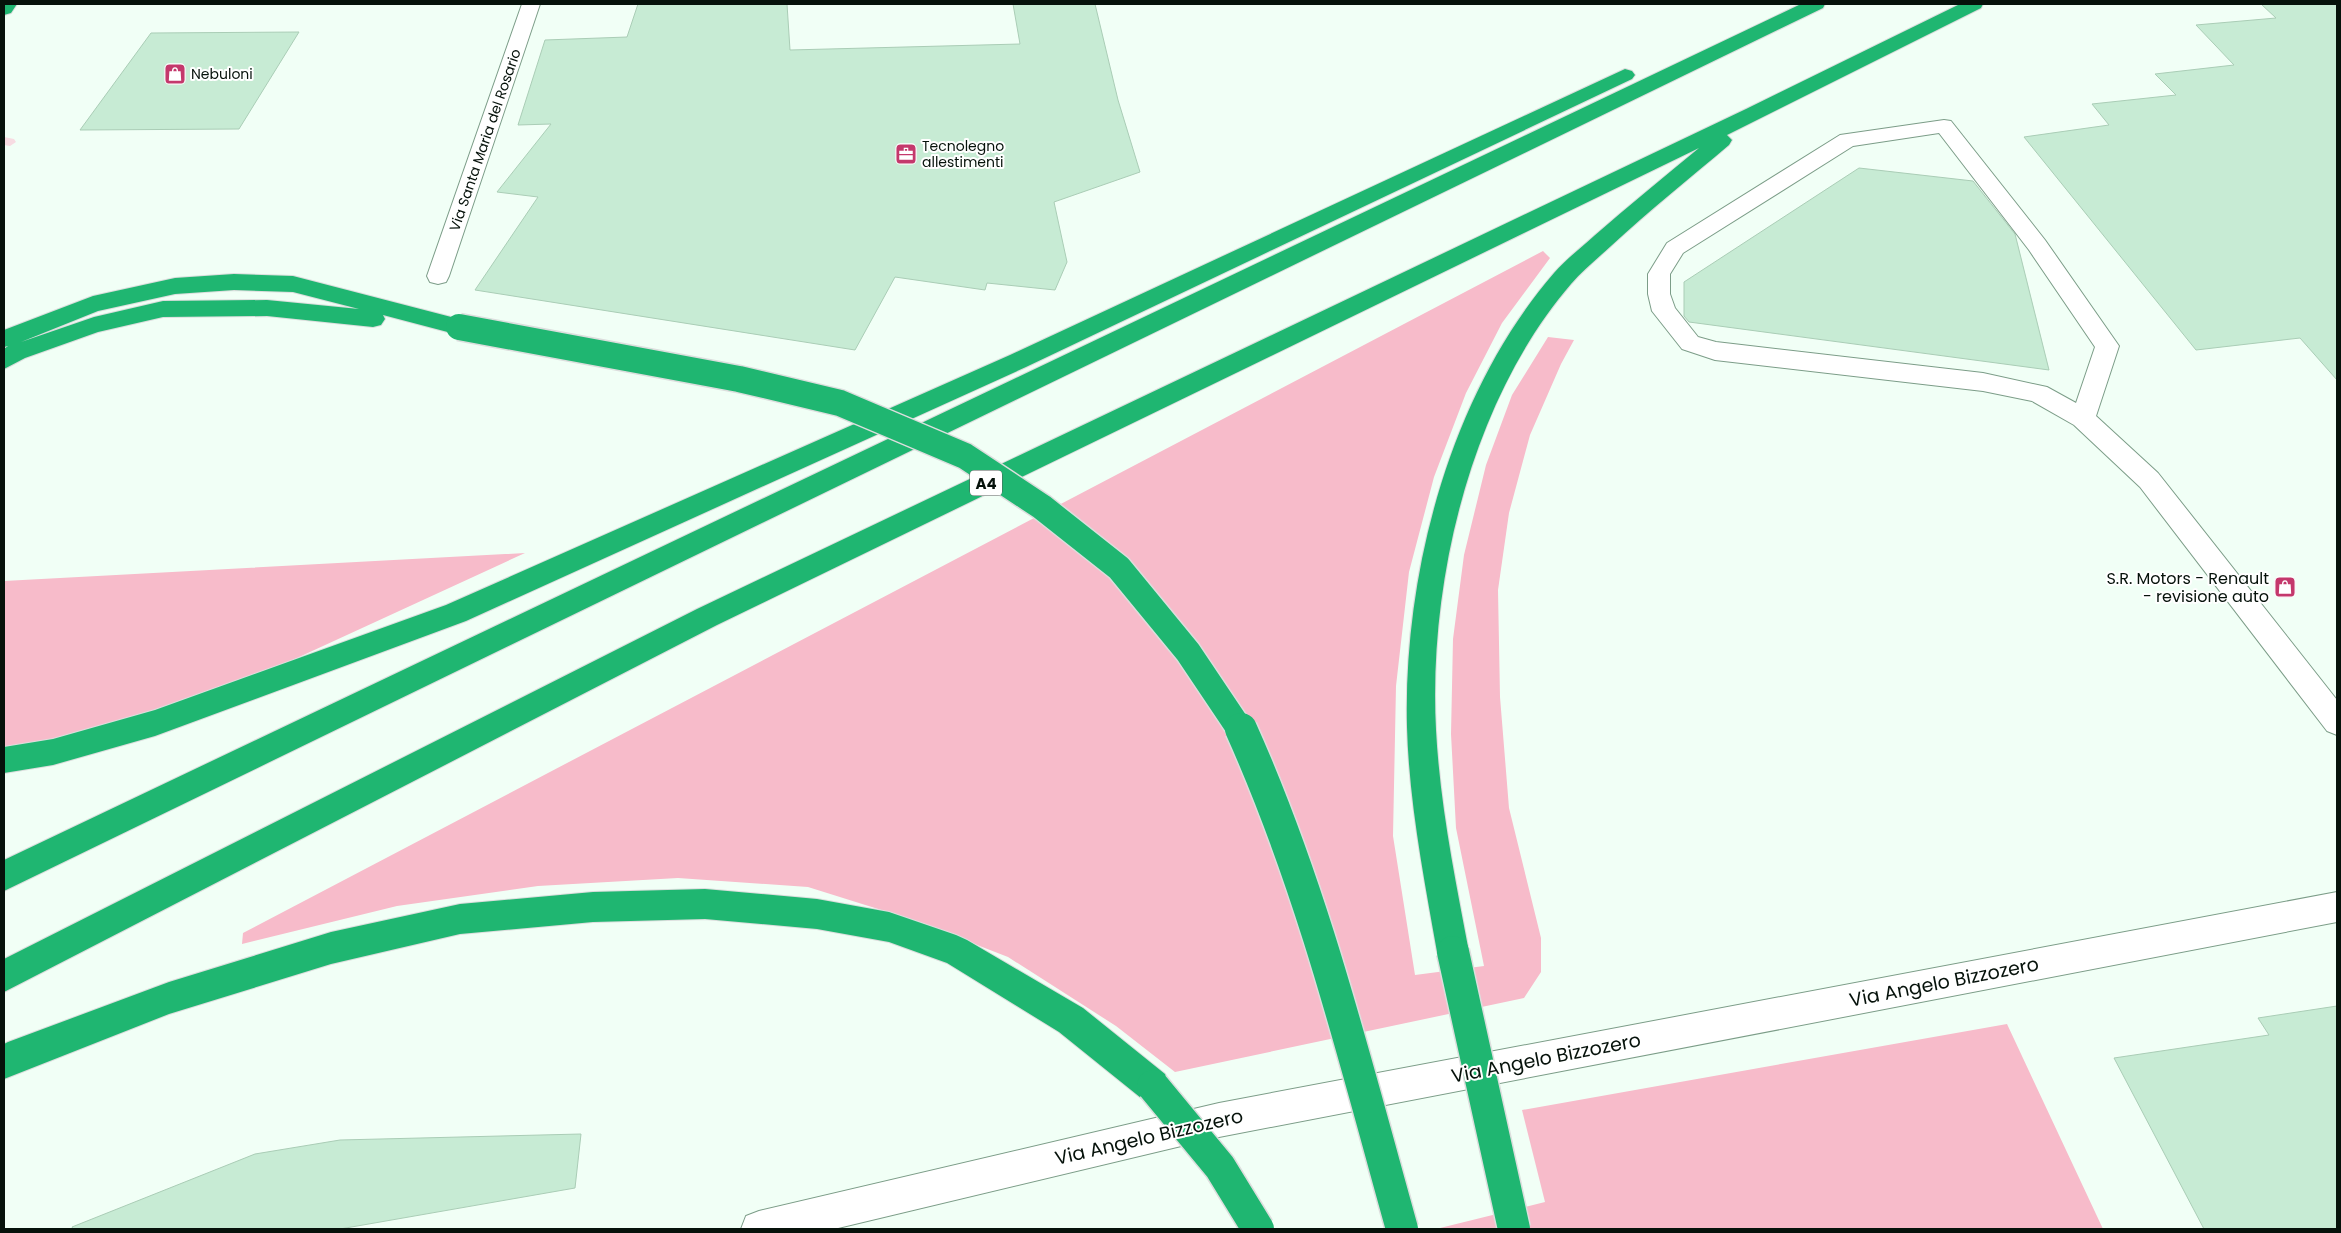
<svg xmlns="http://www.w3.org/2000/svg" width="2341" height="1233" font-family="Poppins,sans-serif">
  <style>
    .green { fill: #f7bbca }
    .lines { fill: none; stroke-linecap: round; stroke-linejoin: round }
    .stream { fill: #f7dce2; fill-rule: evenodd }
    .building { fill: #c7ebd4; stroke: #aacdb6 }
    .minor-casing { stroke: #7c9d88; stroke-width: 2 }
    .highway-casing { stroke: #dcdedd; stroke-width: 2 }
    .minor { fill: #fff; fill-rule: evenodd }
    .highway { fill: #1fb671; fill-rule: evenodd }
    .highway-bridge-far1-casing { stroke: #dcdedd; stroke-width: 29; stroke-linecap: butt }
    .highway-bridge-casing { stroke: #dcdedd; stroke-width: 35; stroke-linecap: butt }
    .highway-bridge-far1 { stroke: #1fb671; stroke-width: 26 }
    .highway-bridge { stroke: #1fb671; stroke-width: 32 }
    .labels { text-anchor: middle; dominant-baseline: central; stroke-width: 4; stroke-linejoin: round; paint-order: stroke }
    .far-poi-label { font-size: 14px; fill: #06120b; stroke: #fff; text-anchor: start }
    .far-street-label { font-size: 14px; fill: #06120b; stroke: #fff }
    .shield { fill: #fff; stroke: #515954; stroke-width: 1 }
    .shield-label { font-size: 15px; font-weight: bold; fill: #06120b }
    .poi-label { font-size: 16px; fill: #06120b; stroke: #fff; text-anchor: end }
    .near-street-label { font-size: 19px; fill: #06120b; stroke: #fff }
  </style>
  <rect width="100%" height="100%" fill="#f1fff6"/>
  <path class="green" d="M1543,251L1550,258L1502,323L1466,393L1434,477L1409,572L1396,686L1393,836L1415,975L1484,966L1456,828L1451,734L1453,639L1464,555L1486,465L1512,395L1548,337L1574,340L1561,364L1530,435L1509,513L1498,590L1500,697L1509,808L1541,938V972L1524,998L1175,1072L1116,1026L1008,957L910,919L808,887L678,878L538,886L397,906L242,944L243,933Z
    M525,553L138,731L55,760L4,764V581Z
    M2007,1024L2103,1229H1436L1545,1202L1522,1110Z"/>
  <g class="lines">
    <path class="stream" d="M4,137L14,139L16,142L10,146L4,145Z"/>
  </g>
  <path class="building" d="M638,4H787L790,50L1020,44L1013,4H1095L1118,100L1140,172L1054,202L1067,262L1055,290L987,283L985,290L895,277L855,350L475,290L538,197L497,192L551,124L518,125L545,40L627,37Z
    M2261,4H2337V380L2300,338L2196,350L2024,137L2109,125L2092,104L2176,95L2155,74L2234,65L2196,25L2276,18Z
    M299,32L239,129L80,130L151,33Z
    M1859,168L1973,181L2015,234L2049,370L1689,322L1684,316V282Z
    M2337,1006V1229H2204L2114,1058L2269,1035L2258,1018Z
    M581,1134L575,1188L340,1229H73L72,1227L255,1154L340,1140Z"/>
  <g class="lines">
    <g class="minor-casing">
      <path id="minor" d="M522,4H540L449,276L446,282L438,284L430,282L427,276Z
        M1944,120L1951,121L2045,240L2119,346L2096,416L2158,473L2337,700V735L2327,731L2140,487L2074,425L2032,401L1983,391L1715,360L1682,349L1652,311L1648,294V274L1667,243L1840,135ZM1939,133L2029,250L2095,347L2076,403L2047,387L1983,373L1716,342L1698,337L1675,308L1670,294V274L1683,253L1853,146Z
        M2337,892V922L1219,1137L834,1229H741L746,1216L759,1211L1219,1103Z"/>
    </g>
    <g class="highway-casing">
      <path id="highway" d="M4,4H17L11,13L4,15Z
        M1801,4H1825L1823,8L4,891V860Z
        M1960,4H1983L1981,8L1727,135L1732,140L1729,145C1690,178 1649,211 1611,246C1598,258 1583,270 1571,284C1472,399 1428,580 1436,730C1440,805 1455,878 1469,952L1464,963L1453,968L1442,963L1437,952C1424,878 1409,802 1407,727C1403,572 1451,392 1554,273C1566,259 1581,248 1594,236C1628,206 1664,177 1699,148L717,625L4,992V959L697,609L1746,109Z
        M1625,69L1632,71L1635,75L1632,79L1026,367L466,621L155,736L53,765L4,773V747L53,739L155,710L446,605L1010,355Z
        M234,274L293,276L459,319L467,321L471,327L467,333L459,335L383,315L385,319L381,325L373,327L267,316L163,317L98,332L25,358L4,369V349L8,346L4,347V330L93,296L175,278ZM234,290L293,292L359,309L267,300L163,301L94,317L21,342L98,311L175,294Z
        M705,889L817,899L889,912L956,935L967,940L1083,1008L1165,1074L1170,1086L1165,1098L1153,1103L1141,1098L1059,1032L947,963L889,942L817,929L705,919L593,922L460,934L331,964L169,1014L4,1079V1044L8,1042L169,982L331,932L460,904L593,892Z"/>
    </g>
    <use href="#minor" class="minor"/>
    <use href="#highway" class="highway"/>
    <g class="highway-bridge-far1-casing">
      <path id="highway-bridge-far1" d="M459,327L739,379L840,403L965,456L1042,507L1119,568L1188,652L1241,731"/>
    </g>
    <g class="highway-bridge-casing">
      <path id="highway-bridge" d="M1241,729C1313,889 1355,1061 1402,1229
        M1453,952L1514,1229
        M1153,1086L1220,1167L1258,1229"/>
    </g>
    <use href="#highway-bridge-far1" class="highway-bridge-far1"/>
    <use href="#highway-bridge" class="highway-bridge"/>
  </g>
  <defs>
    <g id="shop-square" transform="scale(1.125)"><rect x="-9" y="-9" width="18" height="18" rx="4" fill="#c4386c" stroke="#fff"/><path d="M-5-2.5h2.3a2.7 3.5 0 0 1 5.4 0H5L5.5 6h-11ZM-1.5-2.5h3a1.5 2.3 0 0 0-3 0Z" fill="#fff"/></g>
    <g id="office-square" transform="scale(1.125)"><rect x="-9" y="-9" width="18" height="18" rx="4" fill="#c4386c" stroke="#fff"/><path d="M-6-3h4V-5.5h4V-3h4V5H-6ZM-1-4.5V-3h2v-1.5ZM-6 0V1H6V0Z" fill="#fff"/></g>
  </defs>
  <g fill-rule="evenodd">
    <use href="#shop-square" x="175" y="74"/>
    <use href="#office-square" x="906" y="154"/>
    <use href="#shop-square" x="2285" y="587"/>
  </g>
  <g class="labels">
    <g class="far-poi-label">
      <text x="191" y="74">Nebuloni</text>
      <text x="922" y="146">Tecnolegno<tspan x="922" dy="16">allestimenti</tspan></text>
    </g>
    <g class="far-street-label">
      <text transform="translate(485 140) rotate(-71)">Via Santa Maria del Rosario</text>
    </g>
    <rect class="shield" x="970" y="470.5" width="32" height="25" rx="4"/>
    <g class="shield-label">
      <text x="986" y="483">A4</text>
    </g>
    <g class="poi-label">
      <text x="2269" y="578">S.R. Motors - Renault<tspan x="2269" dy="18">- revisione auto</tspan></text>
    </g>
    <g class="near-street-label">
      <text transform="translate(1944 982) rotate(-11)">Via Angelo Bizzozero</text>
      <text transform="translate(1546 1058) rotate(-11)">Via Angelo Bizzozero</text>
      <text transform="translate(1149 1137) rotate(-13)">Via Angelo Bizzozero</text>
    </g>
  </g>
  <rect width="2341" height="1233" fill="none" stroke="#06120b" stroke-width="10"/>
</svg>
